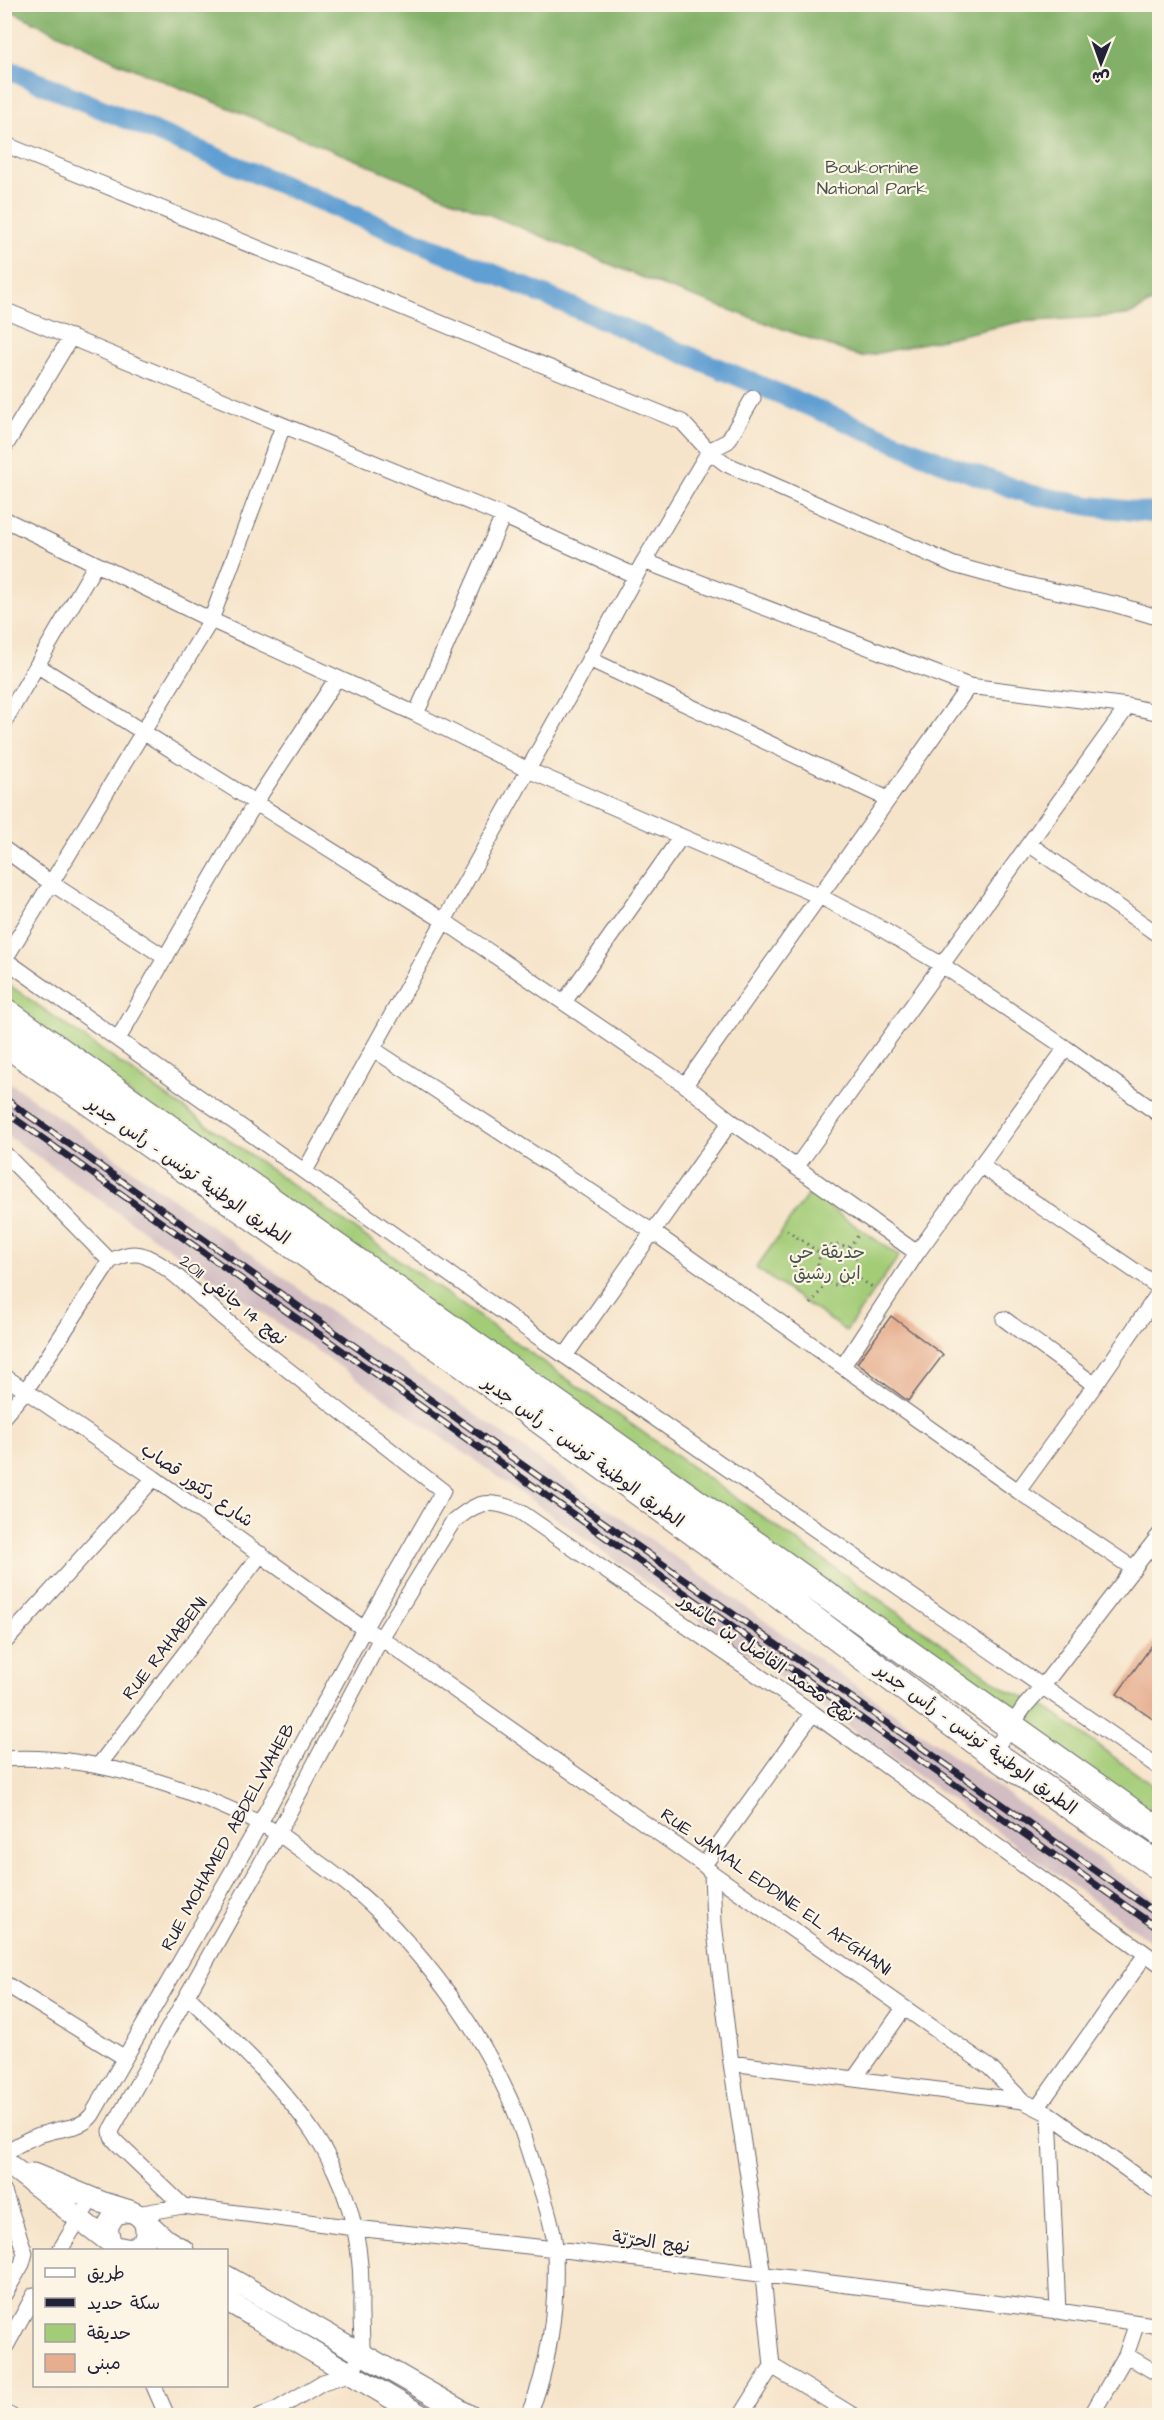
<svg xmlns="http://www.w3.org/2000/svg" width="1164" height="2420" font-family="'Architects Daughter','Playpen Sans Arabic',sans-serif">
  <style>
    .industrial { fill: #d2bec2 }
    .green { fill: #a3cc77; stroke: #627759; stroke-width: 1.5 }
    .forest { fill: #82b068; stroke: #526952; stroke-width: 1.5 }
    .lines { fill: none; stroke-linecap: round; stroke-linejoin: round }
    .canal { stroke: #619fd2; stroke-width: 20 }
    .building { fill: #e6ad8e }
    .street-casing { stroke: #6c666d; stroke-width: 17 }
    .secondary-casing { stroke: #6c666d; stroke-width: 23 }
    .highway-casing { stroke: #6c666d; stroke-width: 29 }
    .path { stroke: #6c666d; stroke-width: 3; stroke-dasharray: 1.5 4.5; stroke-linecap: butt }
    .street { stroke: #fff; stroke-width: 15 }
    .secondary { stroke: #fff; stroke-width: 21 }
    .highway { stroke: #fff; stroke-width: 27 }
    .rail-casing { stroke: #22223b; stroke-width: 7 }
    .rail { stroke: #fcf5e5; stroke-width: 4.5; stroke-dasharray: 14; stroke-linecap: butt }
    .labels { text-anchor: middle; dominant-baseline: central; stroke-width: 4.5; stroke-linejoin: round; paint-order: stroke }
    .park-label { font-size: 18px; fill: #49554d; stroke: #fcf5e5 }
    .street-label { font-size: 18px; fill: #22223b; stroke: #fcf5e5 }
  </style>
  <rect width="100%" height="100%" fill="#fcf5e5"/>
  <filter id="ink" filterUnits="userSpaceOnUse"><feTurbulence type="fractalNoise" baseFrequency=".0167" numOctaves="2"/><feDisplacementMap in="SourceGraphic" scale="12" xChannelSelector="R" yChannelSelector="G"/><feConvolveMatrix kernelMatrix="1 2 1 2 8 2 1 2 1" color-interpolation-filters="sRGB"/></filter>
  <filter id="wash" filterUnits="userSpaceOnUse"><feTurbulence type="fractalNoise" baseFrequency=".008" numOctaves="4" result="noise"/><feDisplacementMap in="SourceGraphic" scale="24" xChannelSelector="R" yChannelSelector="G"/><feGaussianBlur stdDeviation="1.35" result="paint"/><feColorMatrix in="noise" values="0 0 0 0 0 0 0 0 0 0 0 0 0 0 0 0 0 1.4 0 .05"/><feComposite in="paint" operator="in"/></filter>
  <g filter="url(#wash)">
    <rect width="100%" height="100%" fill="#f6e4ca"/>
    <path class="industrial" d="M5,1079L1159,1902V1947L480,1464L5,1134Z"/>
    <path class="green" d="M5,982L1009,1691L1041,1704L1159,1790V1823L5,1006Z
      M809,1193L899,1256L846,1331L756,1268Z"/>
    <path class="forest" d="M4,5H1159V299L1129,315L1019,322L861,357L663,286L117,62L5,8Z"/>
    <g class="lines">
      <path class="canal" d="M4,68L949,465L1029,494L1090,506L1160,514"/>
    </g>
    <g id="blocks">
      <path class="building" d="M891,1316L943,1355L908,1401L857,1363Z
        M1160,1634V1724L1117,1694Z"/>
    </g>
  </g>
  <g filter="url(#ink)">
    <use href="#blocks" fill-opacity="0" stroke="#6c666d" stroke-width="1.5"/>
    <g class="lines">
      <g class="street-casing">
        <path id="street" d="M4,144L682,422L709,451L726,464L954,565L1023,584L1114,604L1160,618
          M4,310L503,516L636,576
          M4,448L71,337
          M4,519L211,620L416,714L528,770L819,896L875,925L942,965L1066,1048L1160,1115
          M644,561L969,686L1128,706L1160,713
          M589,659L888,799
          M38,666L444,921L685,1085L731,1121L917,1253
          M416,714L503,516
          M4,722L96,564
          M1029,844L1160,936
          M4,849L51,883L166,958
          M4,959L565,1356L1160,1768
          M5,959L211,620L283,426
          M564,1002L681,837
          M118,1039L255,803L337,678
          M373,1049L653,1232L1018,1491L1134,1569
          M685,1085L969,686
          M4,1153L110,1261C121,1256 133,1251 145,1256C176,1270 201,1300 227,1321C298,1379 371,1435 443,1491L364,1629L260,1823L92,2115C82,2128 67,2127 53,2131C35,2135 19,2143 4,2154
          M980,1165L1160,1288
          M797,1166L1128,706
          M305,1171L644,561L709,451L728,441L753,398
          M1004,1319L1095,1385
          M565,1356L731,1121
          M843,1366L917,1253L1066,1048
          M4,1376L154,1478L364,1629L381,1638L704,1865L712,1873L989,2067L1023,2101L1049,2114L1160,2193
          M4,1416L26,1390L110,1261
          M1018,1491L1095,1385L1160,1291
          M4,1643L154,1478
          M992,1753L1025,1706L1042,1687L1160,1534
          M4,1759C96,1753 198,1790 278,1833C311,1858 349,1882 378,1911C430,1964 475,2023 506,2091C518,2115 526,2142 534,2168C541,2188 555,2230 555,2251C557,2305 550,2367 528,2416
          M99,1765L261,1554
          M704,1865L813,1713
          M712,1873L714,1923L731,2063L763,2276L772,2366L741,2416
          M4,1983L125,2058
          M187,1996C281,2085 365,2160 361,2300C360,2309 363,2352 362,2354C359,2361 353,2368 349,2374L323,2382L276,2410L260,2416
          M731,2063L1023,2101
          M854,2079L904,2008
          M1038,2107L1146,1954
          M1049,2114L1058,2311
          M4,2192L25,2253L22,2264L4,2295
          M183,2206L117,2143L112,2137L111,2131L278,1833L381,1638L452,1523C477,1501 488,1498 519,1511L813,1713L1160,1964
          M137,2214L183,2206L355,2228L556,2249L1058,2311L1160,2326
          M60,2250L92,2198
          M4,2350L34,2295
          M1126,2355L1160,2375
          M772,2366L854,2416
          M154,2386L167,2416
          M4,2413L11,2416
          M1091,2416L1126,2355L1137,2323"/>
      </g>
      <g class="secondary-casing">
        <path id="secondary" d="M4,2161L116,2247L131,2250L144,2242C149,2227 145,2217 130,2211L115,2214L107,2227L110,2242
          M33,2174L101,2202L130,2211
          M143,2219L166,2240L183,2250
          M226,2276L470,2416
          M226,2300L422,2416"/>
      </g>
      <g class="highway-casing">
        <path id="highway" d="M4,1011L1160,1832
          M4,1042L460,1362L775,1591L992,1753L1160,1867"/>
      </g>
      <path class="path" d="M787,1230L821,1254
        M818 1265a20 20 0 1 1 40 0a20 20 0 1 1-40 0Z
        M849,1247L860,1233
        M855,1276L874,1288
        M811,1304L827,1282"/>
      <use href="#street" class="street"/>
      <use href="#secondary" class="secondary"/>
      <use href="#highway" class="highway"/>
      <g class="rail-casing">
        <path id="rail" d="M4,1098L1160,1916
          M4,1111L1160,1930"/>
      </g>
      <use href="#rail" class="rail"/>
    </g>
  </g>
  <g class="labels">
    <g class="park-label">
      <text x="872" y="167">Boukornine<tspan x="872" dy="21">National Park</tspan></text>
      <text x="827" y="1252">حديقة حي<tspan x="827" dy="21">ابن رشيق</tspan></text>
    </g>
    <g class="street-label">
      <text transform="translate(188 1171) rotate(35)">الطريق الوطنية تونس - رأس جدير</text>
      <text transform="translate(233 1300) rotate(39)">نهج 14 جانفي 2011</text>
      <text transform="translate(583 1452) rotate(36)">الطريق الوطنية تونس - رأس جدير</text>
      <text transform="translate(197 1485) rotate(35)">شارع دكتور قصاب</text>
      <text transform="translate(165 1648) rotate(-52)">RUE RAHABENI</text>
      <text transform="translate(767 1658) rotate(35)">نهج محمد الفاضل بن عاشور</text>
      <text transform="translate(976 1739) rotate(36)">الطريق الوطنية تونس - رأس جدير</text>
      <text transform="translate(228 1837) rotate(-61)">RUE MOHAMED ABDELWAHEB</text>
      <text transform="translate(776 1892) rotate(35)">RUE JAMAL EDDINE EL AFGHANI</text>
      <text transform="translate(651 2242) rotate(7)">نهج الحرّيّة</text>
    </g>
  </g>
  <rect width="1164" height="2420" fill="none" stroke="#fcf5e5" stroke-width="24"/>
  <rect x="33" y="2249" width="195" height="138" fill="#fcf5e5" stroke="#a5a1a1" stroke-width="1.5"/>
  <rect x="45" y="2268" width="30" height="9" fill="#ffffff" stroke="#a5a1a1" stroke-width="1.5"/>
  <text x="87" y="2279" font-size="18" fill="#22223b">طريق</text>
  <rect x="45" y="2298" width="30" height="9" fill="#22223b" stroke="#a5a1a1" stroke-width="1.5"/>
  <text x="87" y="2309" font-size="18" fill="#22223b">سكة حديد</text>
  <rect x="45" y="2324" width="30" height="18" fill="#a3cc77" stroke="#a5a1a1" stroke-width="1.5"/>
  <text x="87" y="2339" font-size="18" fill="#22223b">حديقة</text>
  <rect x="45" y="2354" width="30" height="18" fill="#e6ad8e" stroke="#a5a1a1" stroke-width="1.5"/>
  <text x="87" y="2369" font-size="18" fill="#22223b">مبنى</text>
  <g transform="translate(1101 63) rotate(181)" stroke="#fcf5e5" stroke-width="4.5" paint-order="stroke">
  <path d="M0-4.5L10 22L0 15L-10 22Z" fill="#22223b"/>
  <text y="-9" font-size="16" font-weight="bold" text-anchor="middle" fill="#22223b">ش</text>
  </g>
</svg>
